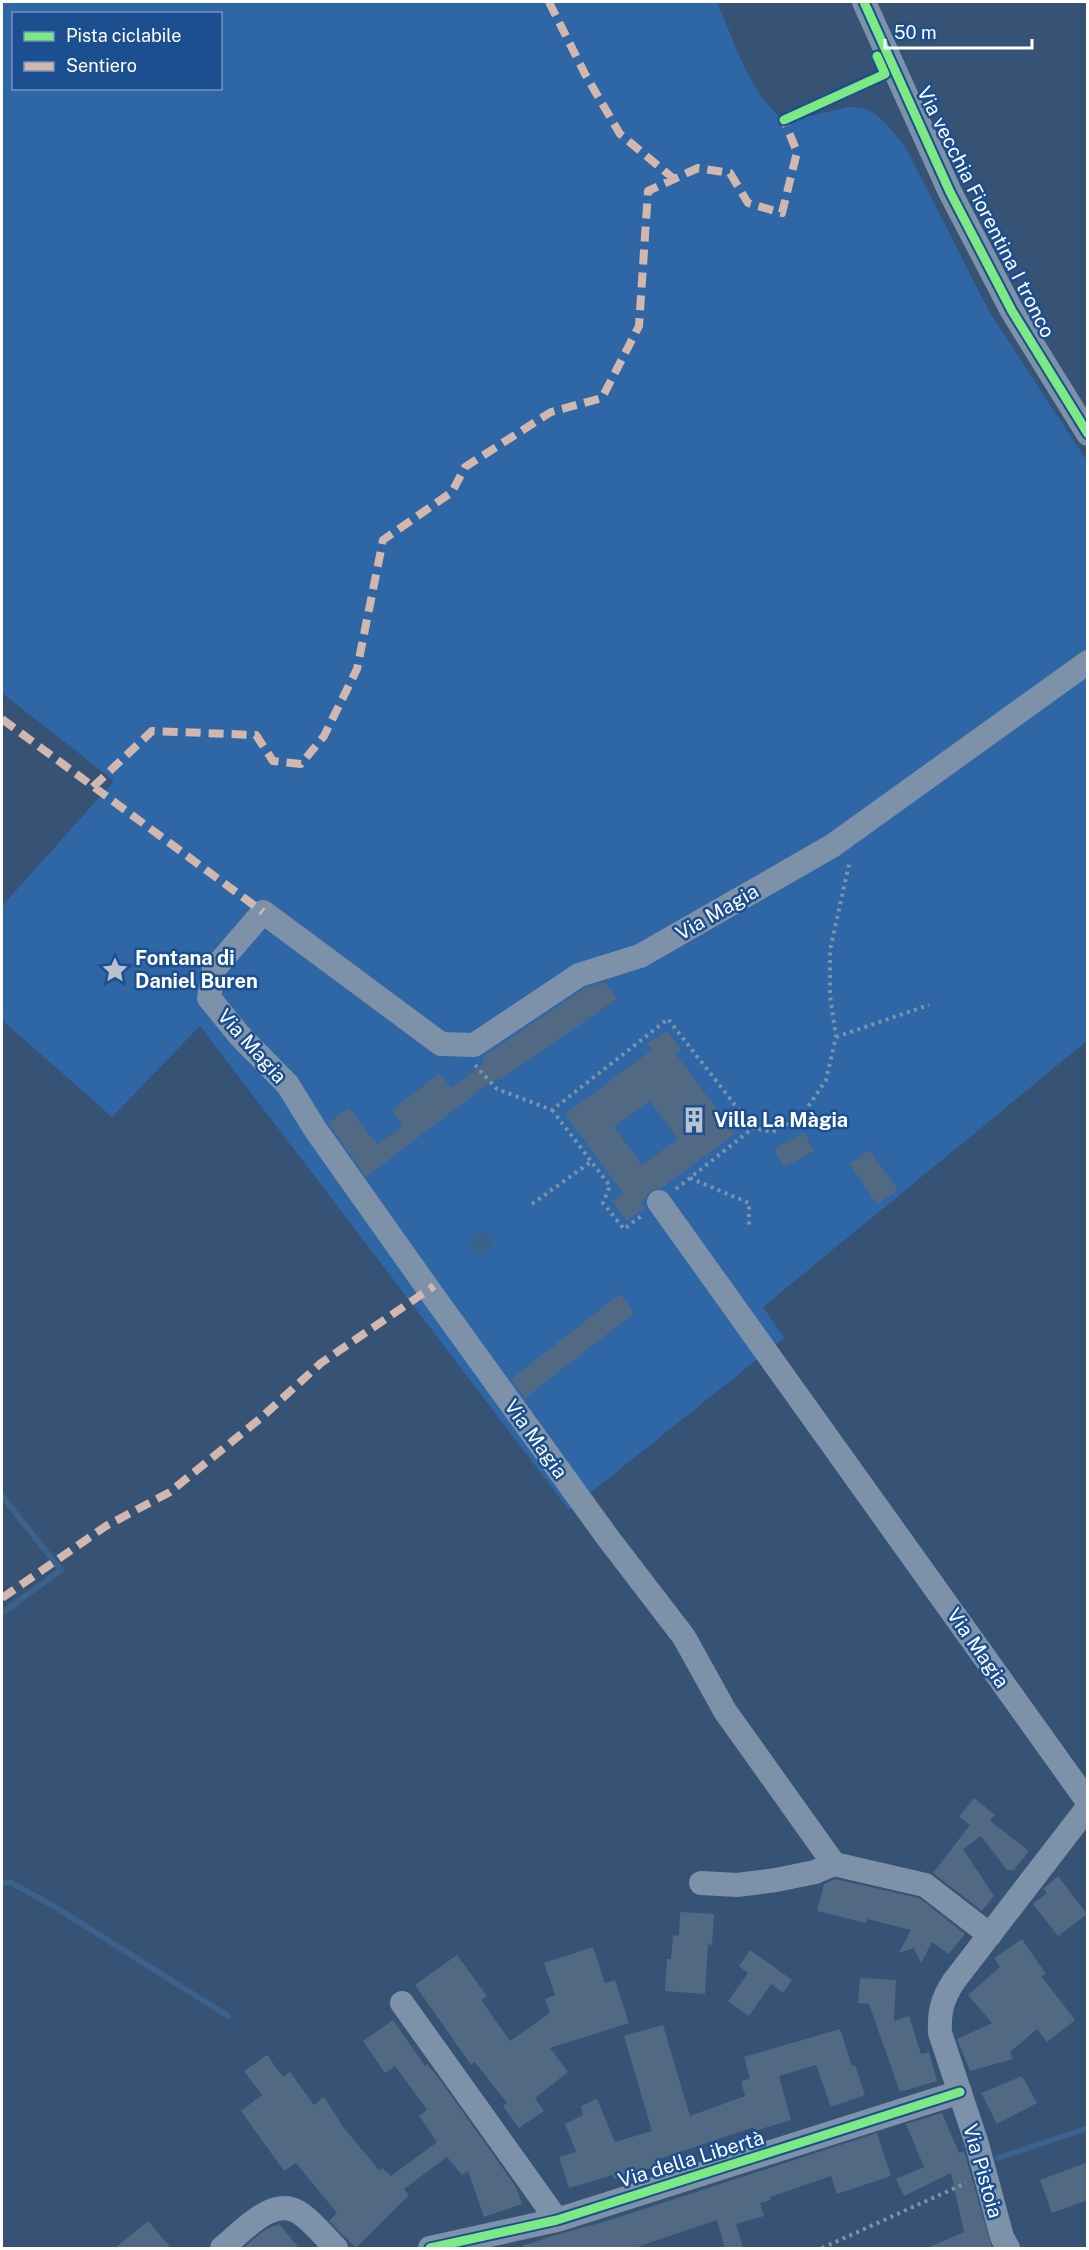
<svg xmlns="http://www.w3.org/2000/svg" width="1089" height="2250" font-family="'Public Sans',sans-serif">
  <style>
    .green { fill: #2f66a5; fill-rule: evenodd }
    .water { fill: #3b618d }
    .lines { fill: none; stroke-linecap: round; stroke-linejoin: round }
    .stream { stroke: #3b618d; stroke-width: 6 }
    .building { fill: #526984; fill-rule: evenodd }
    .path { stroke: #7d92a8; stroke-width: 4; stroke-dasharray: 3 4.5; stroke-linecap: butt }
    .minor { stroke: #7d92a8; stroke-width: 24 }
    .quiet { stroke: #d1b7ad; stroke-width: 8; stroke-dasharray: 15 8; stroke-linecap: butt }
    .cycleway-casing { stroke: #1b4f8f; stroke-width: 13 }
    .cycleway { stroke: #7ce984; stroke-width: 9 }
    .labels { text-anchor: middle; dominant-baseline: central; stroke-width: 5; stroke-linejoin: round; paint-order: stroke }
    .street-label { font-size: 20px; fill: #fff; stroke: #1b4f8f }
    .poi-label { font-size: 20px; font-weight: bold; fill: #fff; stroke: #1b4f8f; text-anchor: start }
  </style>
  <rect width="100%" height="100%" fill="#365274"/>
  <path class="green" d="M2,2H717C735,42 748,92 784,120C852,115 859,80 908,152L990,313L1087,461V1041L763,1307L784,1338L569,1510L200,1026L112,1117L2,1020V906L114,781L2,693ZM14,14H220V88H14Z"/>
  <path class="water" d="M471 1243a11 11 0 1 1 22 0a11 11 0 1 1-22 0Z"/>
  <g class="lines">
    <path class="stream" d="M2,1496L61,1570L2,1613
      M2,1882L12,1883L55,1907L228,2016
      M998,2158L1088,2128"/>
  </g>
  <path class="building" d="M605,982L617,999L498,1081L496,1078L366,1177L328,1123L349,1108L377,1144L403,1126L392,1110L440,1073L451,1088L485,1062L481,1058L585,988Z
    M667,1030L681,1049L675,1053L735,1134L661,1188L650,1191L641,1203L645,1208L627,1221L612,1201L623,1193L565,1114L652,1050L647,1044ZM650,1101L678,1139L642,1165L614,1127Z
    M804,1132L814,1151L784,1167L774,1149Z
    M870,1150L898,1190L877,1204L850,1164Z
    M620,1294L634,1313L525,1398L511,1379Z
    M974,1798L995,1815L990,1821L1029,1851L1014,1870H1007L981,1836L963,1849L994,1896L982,1911L933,1873L970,1825L959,1817Z
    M1058,1876L1087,1914L1058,1936L1033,1904L1047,1893L1043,1889Z
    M835,1879L919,1898L965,1934L949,1954L932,1942L921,1963L914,1948L899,1953L911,1930L867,1919L866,1923L817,1911L824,1884Z
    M680,1912L714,1914L712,1946L708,1943L705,1994L665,1991L667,1959H671L673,1935L679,1936Z
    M1022,1939L1046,1974L1041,1976L1075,2020L1047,2042L1037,2029L1010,2052L1013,2059L970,2071L957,2039L992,2023L968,1995L1000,1967L994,1958Z
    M593,1947L605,1983L615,1980L629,2023L550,2048L568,2072L535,2098L544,2111L519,2128L503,2106L507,2103L475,2062L471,2065L415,1985L457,1955L487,1996L481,2000L510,2041L550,2013L545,1999L555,1995L544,1963Z
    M750,1950L792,1980L783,1993L771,1984L749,2016L728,2001L748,1973L739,1966Z
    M860,1978L896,1980L894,2021L909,2016L921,2054L929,2052L937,2081L900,2092L869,2004L858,2003Z
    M393,2020L425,2066L427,2064L440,2080L516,2187L522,2204L484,2217L468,2171L462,2175L447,2157L404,2189L409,2195L356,2248L329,2221L337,2213L296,2163L284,2171L241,2111L262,2095L244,2071L267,2055L283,2077L290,2072L314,2105L324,2097L344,2128L380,2171L382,2168L391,2176L437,2142L419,2116L427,2110L395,2066L385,2073L363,2041Z
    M663,2025L690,2116L745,2096L741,2081L750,2079L744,2057L840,2029L852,2066L855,2065L865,2095L831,2107L816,2065L779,2076L791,2120L755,2131L754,2127L656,2160L658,2166L614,2179L613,2175L569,2188L559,2157L576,2152L565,2124L583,2115L581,2106L597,2099L615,2142L652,2131L624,2036Z
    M1022,2076L1037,2103L997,2124L981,2093Z
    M942,2113L959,2153L964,2151L992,2248H927L964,2232L951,2173L904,2196L896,2179L924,2167L906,2124Z
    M877,2133L891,2176L837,2194L831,2176L770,2197L771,2200L760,2203L764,2216L736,2224L743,2248H725L717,2220L634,2248H523L522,2246L552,2236L607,2221Z
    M1088,2162V2200L1052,2213L1040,2180Z
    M148,2221L171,2248H115Z
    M279,2224L299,2248H243L265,2230Z"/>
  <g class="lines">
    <path class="path" d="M836,1037L929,1005
      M475,1065L497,1089L552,1110L668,1019L753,1128L773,1132L801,1117L826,1080L836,1037L830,996V950L850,860
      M552,1110L610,1186L603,1203L624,1229L644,1214
      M690,1178L749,1203V1229
      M676,1189L753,1128
      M532,1204L592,1161
      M822,2248L966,2183"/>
    <path class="minor" d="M864,2L950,192L1012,311L1088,434
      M659,1202L1088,1802
      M834,1864L725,1711L684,1637L608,1538L429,1290L315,1129L288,1085L240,1036L209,998L214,969L263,912L441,1044L474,1045L579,975L640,956L832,846L1088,662
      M701,1883L737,1885L776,1880L815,1872L834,1864L925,1885L990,1935
      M402,2003L557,2220
      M222,2248C241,2233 272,2196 298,2212C312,2220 324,2237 336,2248
      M430,2248L557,2220L960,2092
      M1008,2248L1002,2237L977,2144L940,2033C939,2012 942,1999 954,1981L1088,1807"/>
    <path class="quiet" d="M549,2L585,74L620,134L674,179
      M2,719L263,912
      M93,787L152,731L256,735L273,761L301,764L324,736L357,669L383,540L452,492L465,467L551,412L602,398L639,326L648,191L698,168L730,173L748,203L782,213L797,152L784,120
      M2,1598L106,1526L170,1492L262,1417L321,1363L434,1286"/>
    <g class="cycleway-casing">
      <path id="cycleway" d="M864,2L950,192L1012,311L1088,434
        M784,120L885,74L877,56
        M430,2248L557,2220L960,2092"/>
    </g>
    <use href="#cycleway" class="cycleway"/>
  </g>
  <defs>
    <g id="sight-bare" transform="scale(2.07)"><path d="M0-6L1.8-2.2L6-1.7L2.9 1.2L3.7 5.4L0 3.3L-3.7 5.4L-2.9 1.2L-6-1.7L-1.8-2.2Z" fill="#b9c2ce" stroke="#1b4f8f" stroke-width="2.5" paint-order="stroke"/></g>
    <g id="building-bare" transform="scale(2.07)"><path d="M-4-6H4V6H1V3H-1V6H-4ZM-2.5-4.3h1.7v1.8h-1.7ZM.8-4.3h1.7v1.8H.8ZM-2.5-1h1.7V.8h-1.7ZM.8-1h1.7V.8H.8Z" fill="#b9c2ce" stroke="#1b4f8f" stroke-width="2.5" paint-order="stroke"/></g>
  </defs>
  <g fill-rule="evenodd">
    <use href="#sight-bare" x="115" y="970"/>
    <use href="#building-bare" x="694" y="1120"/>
  </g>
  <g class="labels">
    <g class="street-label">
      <text transform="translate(986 212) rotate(63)">Via vecchia Fiorentina I tronco</text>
      <text transform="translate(717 912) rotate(-30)">Via Magia</text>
      <text transform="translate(252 1046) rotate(48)">Via Magia</text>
      <text transform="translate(536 1439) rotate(54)">Via Magia</text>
      <text transform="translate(978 1648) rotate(55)">Via Magia</text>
      <text transform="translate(691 2159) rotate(-17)">Via della Libertà</text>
      <text transform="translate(983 2171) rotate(74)">Via Pistoia</text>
    </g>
    <g class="poi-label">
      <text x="135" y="958">Fontana di<tspan x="135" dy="23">Daniel Buren</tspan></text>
      <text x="714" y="1120">Villa La Màgia</text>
    </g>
  </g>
  <rect width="1089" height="2250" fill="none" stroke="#ffffff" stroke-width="6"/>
  <rect x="12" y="12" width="210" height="78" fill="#1b4f8f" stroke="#7695bc" stroke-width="1.5"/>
  <rect x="24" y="32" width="30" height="9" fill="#7ce984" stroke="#7695bc" stroke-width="1.5"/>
  <text x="66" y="42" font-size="18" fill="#ffffff">Pista ciclabile</text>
  <rect x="24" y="62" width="30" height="9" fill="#d1b7ad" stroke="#7695bc" stroke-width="1.5"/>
  <text x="66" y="72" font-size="18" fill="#ffffff">Sentiero</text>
  <path d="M885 39v9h147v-9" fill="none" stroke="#ffffff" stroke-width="3"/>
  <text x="894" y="39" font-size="18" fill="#ffffff" stroke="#1b4f8f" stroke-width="4.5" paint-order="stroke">50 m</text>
</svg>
